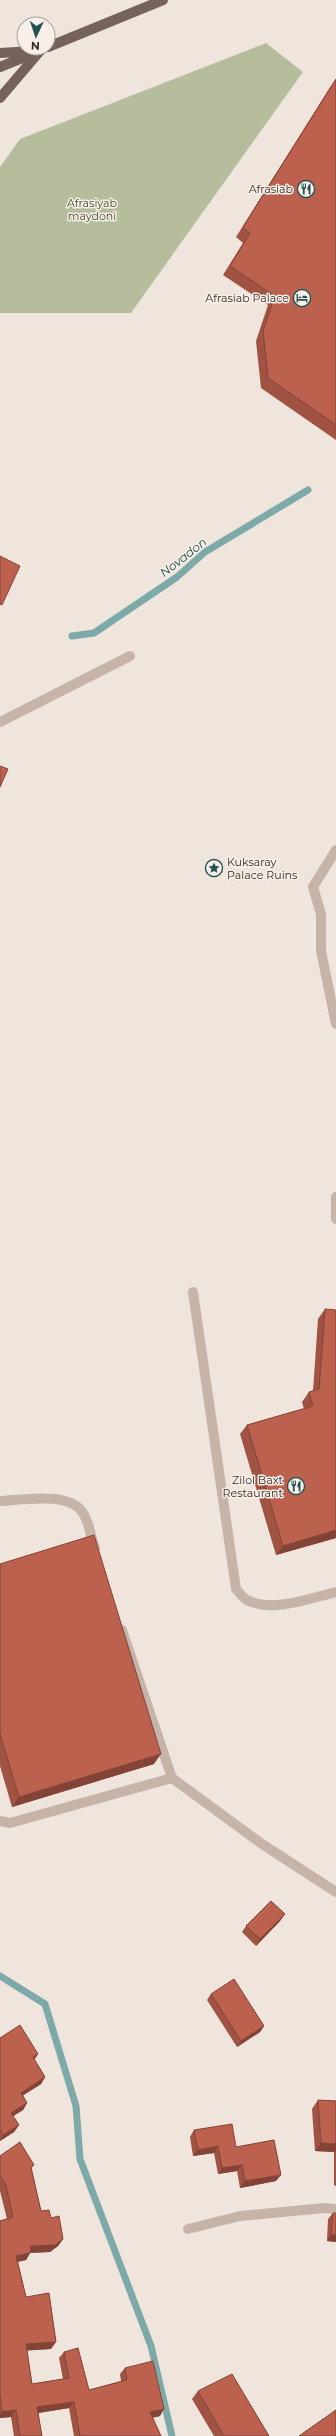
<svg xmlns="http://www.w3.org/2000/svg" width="336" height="2436" font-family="Montserrat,sans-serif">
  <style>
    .green { fill: #b5bd9d }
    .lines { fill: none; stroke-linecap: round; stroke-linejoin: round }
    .stream { stroke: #7daaa9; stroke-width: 7 }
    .lane { stroke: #c7b4a9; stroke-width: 10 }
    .street { stroke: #c7b4a9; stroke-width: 10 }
    .primary { stroke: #75625a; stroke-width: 10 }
    .wall { fill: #a15343 }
    .shaded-wall { fill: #834437 }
    .building { fill: #bb614e; stroke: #834437 }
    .labels { text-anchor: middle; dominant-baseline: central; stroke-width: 3; stroke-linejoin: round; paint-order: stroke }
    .poi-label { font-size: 11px; fill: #342b28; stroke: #f8efe8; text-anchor: end }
    .park-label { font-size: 11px; fill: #46502e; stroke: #f8efe8 }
    .water-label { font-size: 12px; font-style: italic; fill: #215252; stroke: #f8efe8 }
  </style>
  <rect width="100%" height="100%" fill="#f0e5dc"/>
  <path class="green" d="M266,43L303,72L131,313H0V167L20,139Z"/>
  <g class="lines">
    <path class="stream" d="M72,636L94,633L177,577L205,552L308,490
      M0,1976L45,2004L76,2106L80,2159L151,2346L172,2436"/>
    <path class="lane" d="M0,722L130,656
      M336,850L313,887L321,914V951L336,1024
      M336,1197V1219
      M193,1292L236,1589C239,1592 243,1598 247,1600C273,1613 310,1598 336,1592
      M0,1501C22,1500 69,1491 83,1513C89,1522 91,1538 95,1548
      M122,1630L172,1778
      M188,2229L240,2216L324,2208L336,2209"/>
    <path class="street" d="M0,1821L10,1823L172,1778L262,1844L336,1892"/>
    <path class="primary" d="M48,47L163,0
      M0,53L32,51
      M0,67L37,52
      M0,98L40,51"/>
  </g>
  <path class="wall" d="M336,79V440L261,388L256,341L268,305L223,275L243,243L236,237L329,89Z
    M325,1309L336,1538L276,1555L240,1434L247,1425L304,1409L302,1402L309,1392L313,1391L318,1319Z
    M0,1564L154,1764L12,1807L0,1766Z
    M285,1914L280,1921L256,1946L242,1932L246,1926Z
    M211,1994L264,2026L260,2032L237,2047L207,2000Z
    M0,2038L38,2054L34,2060L45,2077L41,2084L23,2095L27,2103L23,2110L13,2116L19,2125L14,2132L0,2141Z
    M318,2100L336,2101V2186L334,2185V2152L315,2151L312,2109Z
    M194,2130L236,2147L276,2181L240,2188L237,2171L218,2174L214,2153L193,2156L190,2137Z
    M0,2156L34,2165L31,2169L41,2211L51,2218L63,2239L58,2246L50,2252L30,2253L26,2260L18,2262L26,2297L51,2349L27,2350L32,2384L63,2379L59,2358L64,2352L89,2390L121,2381L120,2374L125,2368L160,2416L152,2418L161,2436H74L69,2408L38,2413L42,2436H14L11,2417L0,2418V2221L7,2219L0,2191Z
    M333,2213H336V2242L327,2241L328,2219Z
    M198,2391L269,2436H214L192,2399Z"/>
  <path class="shaded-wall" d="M336,1530V1538L276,1555L283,1546Z
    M161,1754L154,1764L12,1807L19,1797Z
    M285,1914L280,1921L256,1946L260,1939Z
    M264,2026L260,2032L237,2047L241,2041Z
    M38,2054L34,2060L33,2057Z
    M45,2077L41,2084L16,2100L21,2093Z
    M27,2103L23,2110L7,2120L11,2113Z
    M19,2125L14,2132L0,2141L3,2135Z
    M321,2143L336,2144V2150L334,2152L315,2151Z
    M218,2146L214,2153L193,2156L198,2150Z
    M242,2165L237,2171L218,2174L222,2168Z
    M281,2175L276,2181L240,2188L245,2181Z
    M331,2235H336V2242L327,2241Z
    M63,2239L58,2246L50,2252L26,2253L31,2246Z
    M30,2253L26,2260L11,2263L16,2256Z
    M56,2342L51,2349L21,2351L26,2344Z
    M74,2402L69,2408L32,2414L37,2407Z
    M164,2409L160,2416L145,2419L150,2412Z
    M16,2410L11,2417L0,2418V2415L2,2412Z"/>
  <path class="building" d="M336,79V425L268,378L263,331L275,296L230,266L250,233L243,227Z
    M0,556L20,566L2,605L0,604Z
    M0,766L8,769L0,787Z
    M325,1309L336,1310V1530L283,1546L247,1425L313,1406L309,1392L319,1389Z
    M94,1535L161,1754L19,1797L0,1734V1564Z
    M271,1901L285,1914L260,1939L246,1926Z
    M234,1979L264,2026L241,2041L211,1994Z
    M20,2025L38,2054L33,2057L45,2077L21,2093L27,2103L11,2113L19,2125L3,2135L0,2130V2038Z
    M318,2100L336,2101V2144L321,2143Z
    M232,2124L236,2147L274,2140L281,2175L245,2181L242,2165L222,2168L218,2146L198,2150L194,2130Z
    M20,2142L34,2165L31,2167L41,2211L49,2210L51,2218L59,2216L63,2239L55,2245L31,2246L30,2253L16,2256L26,2297L49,2293L56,2342L26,2344L32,2384L69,2378L64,2352L78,2348L89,2390L127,2380L125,2368L153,2361L164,2409L150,2412L161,2436H80L74,2402L37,2407L42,2436H20L16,2410L2,2412L0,2394V2221L13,2217L6,2186L0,2175V2156Z
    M333,2213H336V2235H331Z
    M232,2374L269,2436H224L198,2391Z
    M336,2410V2436H299Z"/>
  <defs>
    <g id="restaurant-ring" transform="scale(0.9)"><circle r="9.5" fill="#f8efe8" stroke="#215252" stroke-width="1.5"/><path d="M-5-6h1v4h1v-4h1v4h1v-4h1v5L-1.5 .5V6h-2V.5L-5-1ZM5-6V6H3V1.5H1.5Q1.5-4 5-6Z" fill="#215252"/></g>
    <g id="hotel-ring" transform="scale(0.9)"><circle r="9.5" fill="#f8efe8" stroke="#215252" stroke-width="1.5"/><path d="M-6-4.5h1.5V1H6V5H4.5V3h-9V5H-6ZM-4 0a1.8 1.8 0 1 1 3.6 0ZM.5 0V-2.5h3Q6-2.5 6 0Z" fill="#215252"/></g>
    <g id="sight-ring" transform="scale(0.9)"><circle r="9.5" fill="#f8efe8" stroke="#215252" stroke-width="1.5"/><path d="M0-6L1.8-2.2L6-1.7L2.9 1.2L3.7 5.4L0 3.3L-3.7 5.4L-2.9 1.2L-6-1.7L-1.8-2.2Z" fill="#215252"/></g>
  </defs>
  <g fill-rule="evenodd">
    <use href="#restaurant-ring" x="306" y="189"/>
    <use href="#hotel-ring" x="302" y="298"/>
    <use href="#sight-ring" x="214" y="868"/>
    <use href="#restaurant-ring" x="296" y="1486"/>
  </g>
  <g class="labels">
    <g class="poi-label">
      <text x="293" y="189">Afrasiab</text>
      <text x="289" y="298">Afrasiab Palace</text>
      <text x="227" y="862" text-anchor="start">Kuksaray<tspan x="227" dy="13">Palace Ruins</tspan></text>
      <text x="283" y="1480">Zilol Baxt<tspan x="283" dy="13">Restaurant</tspan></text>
    </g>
    <g class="park-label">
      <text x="92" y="203">Afrasiyab<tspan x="92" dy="13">maydoni</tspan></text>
    </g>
    <g class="water-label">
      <text transform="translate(183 557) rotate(-38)">Novadon</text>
    </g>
  </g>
  <g transform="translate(36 36) rotate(183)"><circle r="19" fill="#f8efe8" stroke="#aaa19b"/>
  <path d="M0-3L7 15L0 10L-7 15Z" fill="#215252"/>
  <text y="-6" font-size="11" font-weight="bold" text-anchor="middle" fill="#342b28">N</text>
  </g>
</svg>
